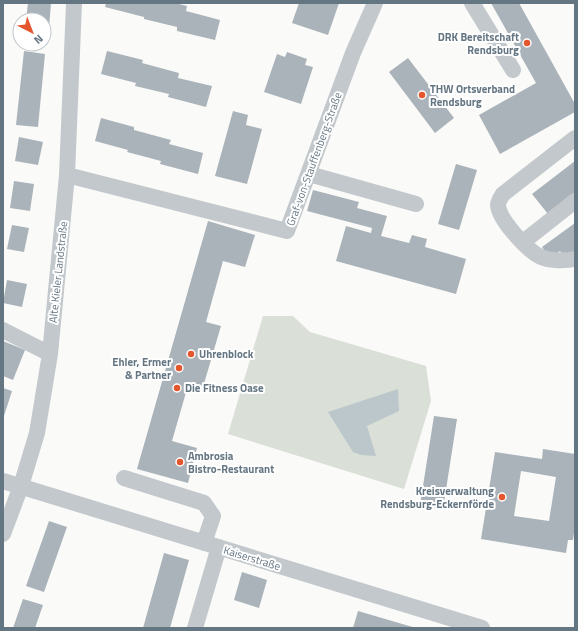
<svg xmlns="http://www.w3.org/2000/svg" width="578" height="631" font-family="'Titillium Web',sans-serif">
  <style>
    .green { fill: #dadfd7 }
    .water { fill: #bbc7cb }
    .building { fill: #aab3b9; fill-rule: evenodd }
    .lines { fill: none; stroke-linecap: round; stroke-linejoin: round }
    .minor { stroke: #c3c8cc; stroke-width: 16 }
    .poi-dot { fill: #e4572e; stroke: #fff; stroke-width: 1.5 }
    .labels { text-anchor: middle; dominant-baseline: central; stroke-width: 4; stroke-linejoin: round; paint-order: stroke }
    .poi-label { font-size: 11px; font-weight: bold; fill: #657683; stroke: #fff; text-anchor: start }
    .street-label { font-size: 11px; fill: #657683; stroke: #fff }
  </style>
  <rect width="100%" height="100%" fill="#fafaf8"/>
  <path class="green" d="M263,316H293L310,332L426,366L431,401L404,489L228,434Z"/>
  <path class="water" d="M398,389L399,411L367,426L376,456L361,455L353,452L328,412Z"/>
  <path class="building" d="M28,3H51L49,28L44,27V20H26Z
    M106,3H175L187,6L186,11L220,20L215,40L177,31V27L144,19V17L105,7Z
    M299,3H339L328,35L292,23Z
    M491,3H519L575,104V112L500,154L479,115L536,83Z
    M24,51L45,54L38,127L16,125Z
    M107,51L143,60L142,63L179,73L178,78L212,86L206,107L168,97L169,94L135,86L136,83L101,74Z
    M287,52L307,59L305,65L313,67L301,104L264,92L277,54L285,57Z
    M408,58L454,118L435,133L389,72Z
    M233,111L248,115L246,125L262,129L247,184L215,176Z
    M101,118L134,127V130L171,140L169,144L203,153L198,174L160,164L161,161L127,152L128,150L95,141Z
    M19,137L43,142L38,165L15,161Z
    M575,161V194L548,214L532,194Z
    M456,164L477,170L459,230L438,224Z
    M14,181L34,184L30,211L10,208Z
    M313,190L359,202L357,208L387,216L381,236L409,243L412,235L427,239L425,247L466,259L456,294L336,261L346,226L371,233L372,228L307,211Z
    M208,221L255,235L245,267L223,261L206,322L221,326L203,387L189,382L172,441L197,448L188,483L137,469Z
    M575,223V251L565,258L560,251L550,258L542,247Z
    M12,225L29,228L24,252L7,249Z
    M7,280L27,284L22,307L3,303Z
    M3,341L25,350L13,380L3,376Z
    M3,388L12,391L3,419Z
    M434,416L457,419L443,509L420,505Z
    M543,449L575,454V525L573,540H568L566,553L481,539L495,452L542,459ZM521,471L556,477L549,521L514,516Z
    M49,521L67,527L44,592L26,586Z
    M164,553L189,560L170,628H143Z
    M242,572L267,580L259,608L234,600Z
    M23,599L43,605L35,628H13Z
    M358,611L416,628H353Z"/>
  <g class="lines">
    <path class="minor" d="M472,3L513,70
      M575,138L503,194C501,197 498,202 498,205C499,220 528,251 541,257C550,261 565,261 575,259
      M309,174L416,204
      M67,175L287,231L353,53L375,3
      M523,242L575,201
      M3,330L50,354
      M124,478L204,503L213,516L204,543
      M3,481L482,628
      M3,534L21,486L37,433L50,354L67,175L74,3
      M195,628L219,547"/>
  </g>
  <g class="poi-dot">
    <circle cx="527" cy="43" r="4"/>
    <circle cx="422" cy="95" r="4"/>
    <circle cx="191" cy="354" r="4"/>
    <circle cx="179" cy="368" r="4"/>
    <circle cx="177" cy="388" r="4"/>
    <circle cx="180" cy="462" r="4"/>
    <circle cx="502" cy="497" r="4"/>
  </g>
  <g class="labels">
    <g class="poi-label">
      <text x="519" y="37" text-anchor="end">DRK Bereitschaft<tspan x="519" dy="13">Rendsburg</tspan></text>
      <text x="430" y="89">THW Ortsverband<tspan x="430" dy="13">Rendsburg</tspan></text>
      <text x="199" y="354">Uhrenblock</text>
      <text x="171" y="362" text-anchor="end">Ehler, Ermer<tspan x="171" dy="13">&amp; Partner</tspan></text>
      <text x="185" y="388">Die Fitness Oase</text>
      <text x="188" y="456">Ambrosia<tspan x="188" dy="13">Bistro-Restaurant</tspan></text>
      <text x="494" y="491" text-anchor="end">Kreisverwaltung<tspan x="494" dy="13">Rendsburg-Eckernförde</tspan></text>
    </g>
    <g class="street-label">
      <text transform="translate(314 159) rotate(-70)">Graf-von-Stauffenberg-Straße</text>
      <text transform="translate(58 272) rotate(-84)">Alte Kieler Landstraße</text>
      <text transform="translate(252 558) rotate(17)">Kaiserstraße</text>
    </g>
  </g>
  <rect width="578" height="631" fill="none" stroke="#657683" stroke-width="8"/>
  <g transform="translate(32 32) rotate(138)"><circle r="19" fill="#ffffff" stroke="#c1c8cd"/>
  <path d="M0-3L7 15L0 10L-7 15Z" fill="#e4572e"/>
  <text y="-6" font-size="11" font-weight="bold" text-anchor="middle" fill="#657683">N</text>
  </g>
</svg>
